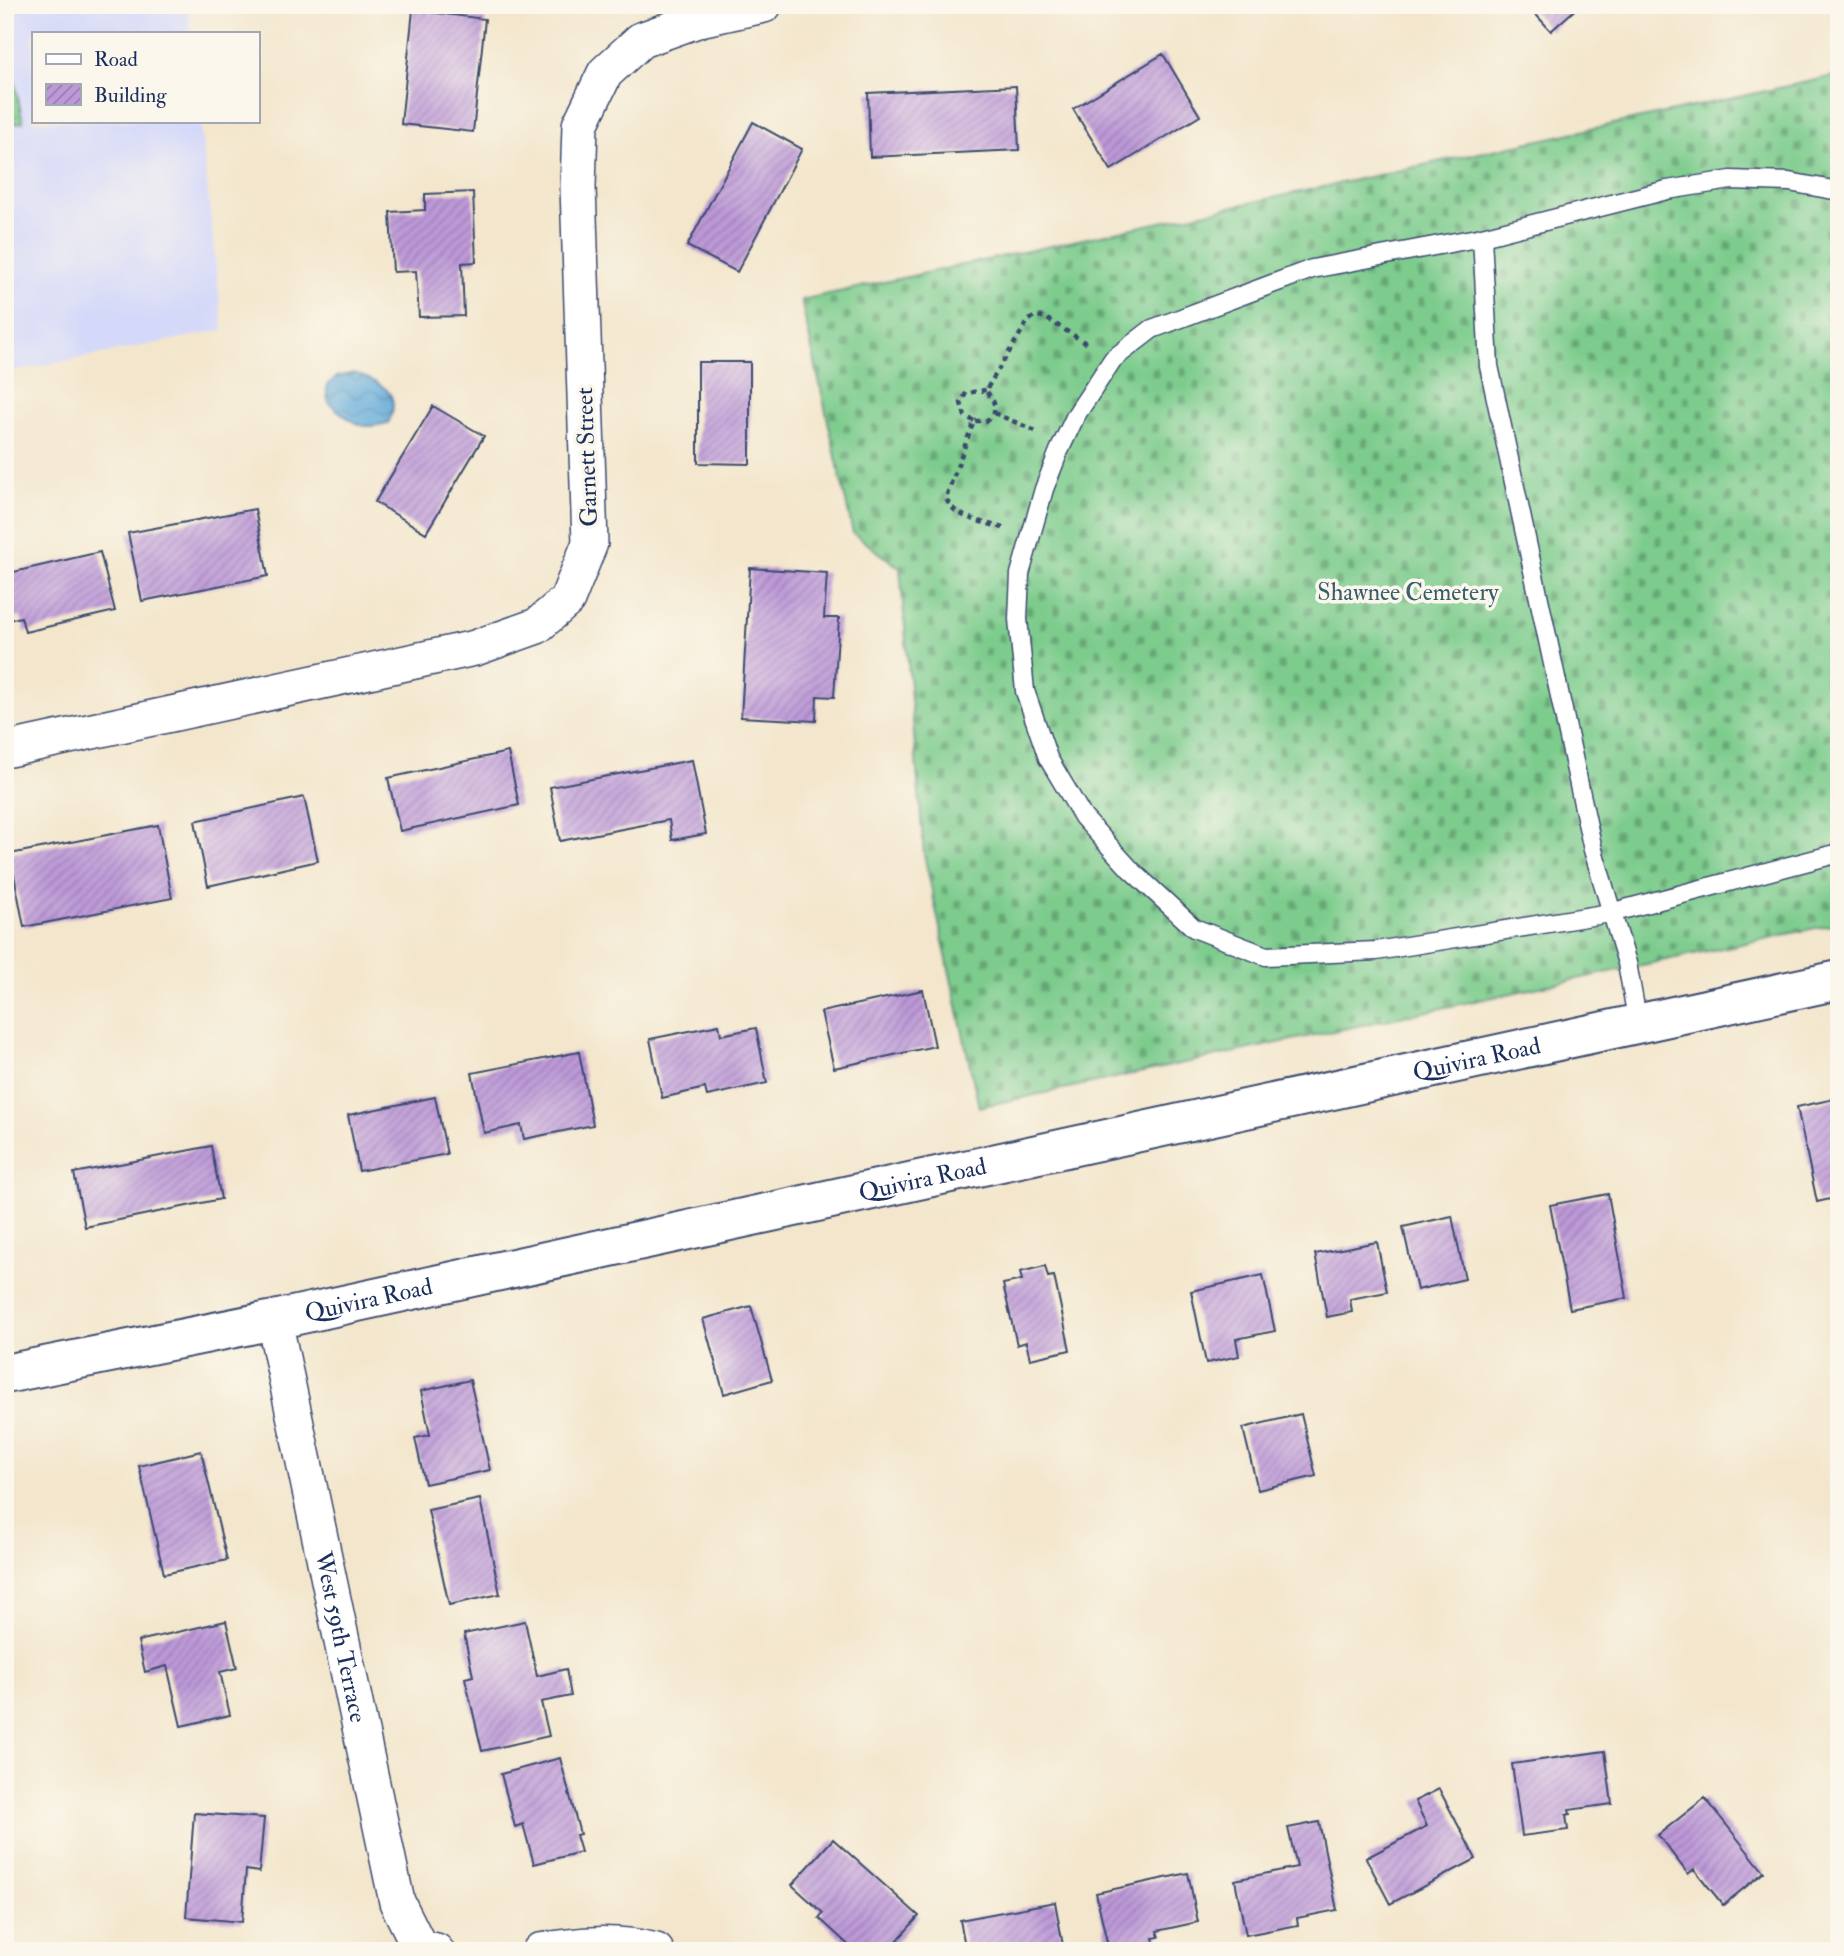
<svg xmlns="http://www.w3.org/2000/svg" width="1844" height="1956" font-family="'IM FELL Double Pica',serif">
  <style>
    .built { fill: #d4d8f9 }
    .grass { fill: url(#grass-dots); stroke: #4c7e76; stroke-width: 2 }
    .cemetery { fill: url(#cemetery-stones); stroke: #4c7e76; stroke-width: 2 }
    .water { fill: url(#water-waves); stroke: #3e6c9c; stroke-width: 2 }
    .building { fill: url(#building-hatch) }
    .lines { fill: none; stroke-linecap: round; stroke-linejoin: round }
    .lane-casing { stroke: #3b4a6e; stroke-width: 21 }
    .street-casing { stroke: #3b4a6e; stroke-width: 38 }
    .secondary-casing { stroke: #3b4a6e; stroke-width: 42 }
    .path { stroke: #3b4a6e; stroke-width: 4.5; stroke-dasharray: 5 5; stroke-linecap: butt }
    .lane { stroke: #fff; stroke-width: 18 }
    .street { stroke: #fff; stroke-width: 35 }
    .secondary { stroke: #fff; stroke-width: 38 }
    .labels { text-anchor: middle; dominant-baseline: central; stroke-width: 7; stroke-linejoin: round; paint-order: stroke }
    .street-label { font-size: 24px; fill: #1b2f5e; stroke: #fbf7ec }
    .park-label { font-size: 24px; fill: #385e6c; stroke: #fbf7ec }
  </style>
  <defs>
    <pattern id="grass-dots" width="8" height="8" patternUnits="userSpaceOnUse" patternTransform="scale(1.75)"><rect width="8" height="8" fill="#7dcc8d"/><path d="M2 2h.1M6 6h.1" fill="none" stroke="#66a676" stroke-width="1.8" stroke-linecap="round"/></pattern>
    <pattern id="cemetery-stones" width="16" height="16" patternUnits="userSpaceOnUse" patternTransform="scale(1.75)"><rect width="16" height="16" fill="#7dcc8d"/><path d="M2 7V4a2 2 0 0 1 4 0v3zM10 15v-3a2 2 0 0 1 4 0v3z" fill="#66a676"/></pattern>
    <pattern id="water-waves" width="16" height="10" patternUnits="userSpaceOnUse" patternTransform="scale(1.75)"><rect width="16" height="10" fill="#61aad9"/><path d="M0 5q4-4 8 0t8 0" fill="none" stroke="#4f8bb3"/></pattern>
    <pattern id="building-hatch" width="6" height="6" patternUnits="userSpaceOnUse" patternTransform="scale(1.75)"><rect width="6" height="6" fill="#bd99d8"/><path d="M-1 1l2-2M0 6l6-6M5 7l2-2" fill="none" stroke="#997db2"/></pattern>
  </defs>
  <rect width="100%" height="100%" fill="#fbf7ec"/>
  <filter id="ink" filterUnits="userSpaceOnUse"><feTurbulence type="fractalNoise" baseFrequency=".0143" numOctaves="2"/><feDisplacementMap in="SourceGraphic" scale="14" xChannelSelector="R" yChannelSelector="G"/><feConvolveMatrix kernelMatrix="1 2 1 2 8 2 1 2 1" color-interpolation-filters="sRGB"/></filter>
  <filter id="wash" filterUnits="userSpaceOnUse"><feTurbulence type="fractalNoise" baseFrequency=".00686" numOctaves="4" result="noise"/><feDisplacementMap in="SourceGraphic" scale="28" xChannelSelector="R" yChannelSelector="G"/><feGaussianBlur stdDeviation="1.57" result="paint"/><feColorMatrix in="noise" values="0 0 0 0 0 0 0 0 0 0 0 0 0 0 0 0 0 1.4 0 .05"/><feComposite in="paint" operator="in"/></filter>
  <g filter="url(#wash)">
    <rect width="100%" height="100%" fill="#f3e6cc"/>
    <path class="built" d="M5,5H188L191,33H33V121H200L223,330L5,373Z"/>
    <path class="grass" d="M5,36L23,122L5,125Z"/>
    <path class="cemetery" d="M1839,75V923L979,1107L924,854L900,568L853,533L801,300Z"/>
    <path class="water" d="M354,373C380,383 404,392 388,423C369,428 360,428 345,416C330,404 326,405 327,385L337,377Z"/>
    <g id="blocks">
      <path class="building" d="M1527,5H1580L1551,31Z
        M413,10L485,19L473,132L401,124Z
        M1163,54L1200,116L1111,170L1073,109Z
        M1016,86L1019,150L870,157L868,93Z
        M753,122L802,149L737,272L687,246Z
        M473,192L476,262L462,263L464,316L419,317L416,271L393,272L390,212L425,210V194Z
        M698,362H750V464L698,463Z
        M433,406L484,436L426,533L375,502Z
        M255,509L268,576L142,601L128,533Z
        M100,552L115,611L25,632L21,617L5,621V574Z
        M750,568L827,573L824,618H839L834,697L817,696L816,721L741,717Z
        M508,752L519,805L400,831L388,778Z
        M692,760L706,834L672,840L669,820L560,841L550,787Z
        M304,797L318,861L208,886L195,821Z
        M158,825L172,898L24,927L10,854Z
        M923,990L935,1046L834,1068L821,1012Z
        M719,1025L721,1035L756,1028L767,1083L707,1096L705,1088L662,1098L650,1039Z
        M579,1052L593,1125L524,1139L521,1125L484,1133L472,1073Z
        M435,1097L447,1154L359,1171L348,1115Z
        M1839,1098V1197L1817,1202L1797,1107Z
        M211,1146L221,1199L85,1227L74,1173Z
        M1608,1194L1627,1298L1570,1309L1550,1205Z
        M1452,1216L1465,1279L1417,1290L1403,1227Z
        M1377,1242L1387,1292L1350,1299L1352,1312L1327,1317L1315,1254Z
        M1045,1266L1048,1277L1054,1276L1070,1350L1030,1359L1026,1342L1017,1345L1003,1284L1022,1280L1020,1272Z
        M1263,1275L1275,1331L1236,1339L1239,1356L1206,1363L1191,1291Z
        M751,1306L772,1380L724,1394L703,1319Z
        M470,1380L490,1470L425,1484L415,1438L430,1435L421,1391Z
        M1301,1414L1316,1476L1258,1490L1243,1428Z
        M201,1451L227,1560L164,1574L139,1466Z
        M480,1499L500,1594L449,1605L428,1510Z
        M226,1621L237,1668L220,1672L230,1715L181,1726L167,1666L145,1672L138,1641Z
        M525,1621L537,1676L566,1669L571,1696L541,1702L549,1736L482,1751L465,1678L473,1676L464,1634Z
        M1605,1751L1612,1804L1569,1810L1570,1814L1566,1815L1568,1830L1522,1836L1512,1764Z
        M560,1758L580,1834L576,1835L581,1852L534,1864L523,1824L515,1827L501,1774Z
        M1439,1789L1476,1859L1390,1904L1366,1858L1427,1826L1415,1801Z
        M1705,1798L1764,1872L1723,1905L1694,1869L1688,1874L1658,1835Z
        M194,1813L264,1818L259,1872L246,1870L242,1922L186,1917Z
        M1319,1822L1337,1910L1297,1918L1298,1925L1246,1935L1235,1880L1297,1867L1288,1828Z
        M833,1839L919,1916L888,1951H855L819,1918L823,1913L792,1885Z
        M1188,1873L1198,1922L1157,1931L1159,1937L1153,1938L1156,1951H1109L1096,1893Z
        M1055,1902L1064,1951H966L960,1920Z"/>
    </g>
  </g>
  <g filter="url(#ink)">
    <use href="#blocks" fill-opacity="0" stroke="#3b4a6e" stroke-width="2"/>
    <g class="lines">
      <g class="lane-casing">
        <path id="lane" d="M1482,237L1312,269L1152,329L1113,359L1076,415L1059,451L1044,489L1020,574L1018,619L1025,691L1048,758L1083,817L1130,869L1194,928L1266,956L1376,951L1610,913L1839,853
          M1638,1024L1627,963L1593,850L1489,366L1482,237L1667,190L1731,180L1789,182L1839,191"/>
      </g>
      <g class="street-casing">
        <g id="street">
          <path d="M5,750L475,648L537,626L567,600L590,543L578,187L580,125L605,73L641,40L700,19L764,5"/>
          <path id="s1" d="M274,1320L397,1902L420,1948L436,1951"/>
          <path d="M540,1951C580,1944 616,1941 656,1951"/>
        </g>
      </g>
      <g class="secondary-casing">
        <g id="secondary">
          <path id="s2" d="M5,1374L274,1320L1839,980"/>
        </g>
      </g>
      <path class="path" d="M994,413L1038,432
        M974,421L965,416L961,403L966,393L986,390
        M1003,528C985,522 951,518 946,497L974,421H986L994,413V403L986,390L1028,321L1035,316L1044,317L1089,345"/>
      <use href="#lane" class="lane"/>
      <use href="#street" class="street"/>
      <use href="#secondary" class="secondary"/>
    </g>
  </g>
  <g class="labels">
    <g class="street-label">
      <text transform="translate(587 457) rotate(-92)">Garnett Street</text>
      <text stroke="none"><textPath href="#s2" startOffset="1505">Quivira Road</textPath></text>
      <text stroke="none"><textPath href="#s2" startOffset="938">Quivira Road</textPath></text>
      <text stroke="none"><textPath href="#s2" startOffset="371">Quivira Road</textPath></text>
      <text stroke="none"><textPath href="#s1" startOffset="324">West 59th Terrace</textPath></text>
    </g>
    <g class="park-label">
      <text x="1408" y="592">Shawnee Cemetery</text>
    </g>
  </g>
  <rect width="1844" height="1956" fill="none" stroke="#fbf7ec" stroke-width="28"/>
  <rect x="32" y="32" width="228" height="91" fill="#fbf7ec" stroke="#a1a7b3" stroke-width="2"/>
  <rect x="46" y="54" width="35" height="10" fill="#ffffff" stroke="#a1a7b3" stroke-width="2"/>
  <text x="94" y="66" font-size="21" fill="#1b2f5e">Road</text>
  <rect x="46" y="84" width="35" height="21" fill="url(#building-hatch)" stroke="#a1a7b3" stroke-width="2"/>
  <text x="94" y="102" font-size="21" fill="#1b2f5e">Building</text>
</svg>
